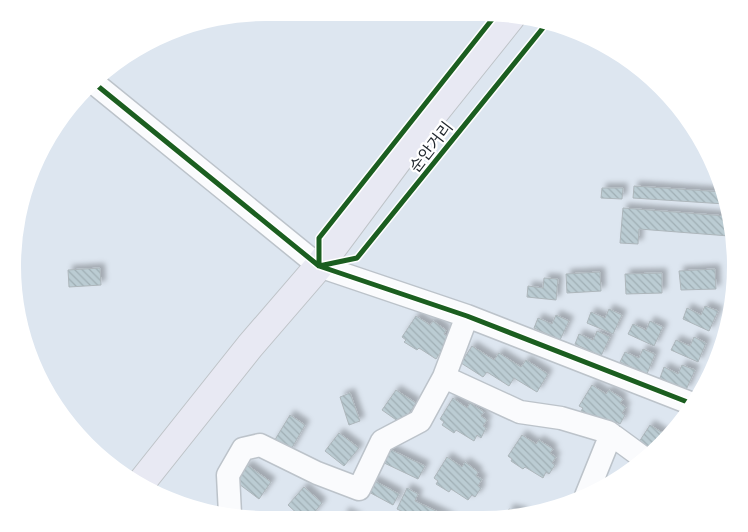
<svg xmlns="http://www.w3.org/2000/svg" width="748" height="532" font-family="Karla,'Noto Sans KR',sans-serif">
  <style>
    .building { fill: url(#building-back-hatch); stroke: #adb6bb; filter: url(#shadow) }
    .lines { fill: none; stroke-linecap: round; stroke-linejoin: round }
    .minor-casing { stroke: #bcc3ca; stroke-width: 25 }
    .major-casing { stroke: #bec3c7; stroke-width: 30 }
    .minor { stroke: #fafbfd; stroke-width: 22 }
    .major { stroke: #e8e9f3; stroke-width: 28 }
    .cycleway-casing { stroke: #fff; stroke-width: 8 }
    .cycleway { stroke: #1b5e20; stroke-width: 5 }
    .labels { text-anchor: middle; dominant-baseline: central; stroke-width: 4.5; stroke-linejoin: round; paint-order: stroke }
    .street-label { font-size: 16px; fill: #1f262c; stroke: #fff }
  </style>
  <defs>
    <pattern id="building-back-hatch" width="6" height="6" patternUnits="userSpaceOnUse" patternTransform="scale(1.25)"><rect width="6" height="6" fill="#bbccd3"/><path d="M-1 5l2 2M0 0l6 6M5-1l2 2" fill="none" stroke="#a0afb5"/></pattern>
    <filter id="shadow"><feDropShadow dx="4.5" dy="-4.5" stdDeviation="2.5" flood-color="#0004"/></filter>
  </defs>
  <rect width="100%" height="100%" fill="#dde6f0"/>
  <path class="building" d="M634,186L723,192L725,204L633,198Z
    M602,188H623L622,199L601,198Z
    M623,208L726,216L729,236L639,229L638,244L620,243Z
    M100,268L101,285L69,287L68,270Z
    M715,269L716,289L681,290L679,271Z
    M600,272L601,291L567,293L566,274Z
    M662,273V293L626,294L625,274Z
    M544,278L558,279L556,300L527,297L528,286L543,288Z
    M705,306L718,311L709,331L683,319L687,308L701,315Z
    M609,309L622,315L613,334L587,323L591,312L605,318Z
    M556,315L569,321L560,340L534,328L538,318L552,324Z
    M416,316L430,325L433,321L446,330L444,334L450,338L443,355L440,353L436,359L419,348L417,350L404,342L406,340L402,337Z
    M650,321L663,327L654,346L628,334L633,324L646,330Z
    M597,331L610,337L601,356L575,344L579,334L593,340Z
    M694,337L706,343L698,362L671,350L676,340L690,346Z
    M472,346L494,360L499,353L521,367L526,360L548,374L537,392L514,378L509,386L487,372L483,377L461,363Z
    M643,349L655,354L647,374L620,362L625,352L639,358Z
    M682,365L695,370L686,390L660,378L664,367L678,374Z
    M592,385L606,394L609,390L623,399L620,403L626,407L622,413L625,415L620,424L616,422L613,427L595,416L593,419L581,411L583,408L579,406Z
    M396,390L416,403L402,424L382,410Z
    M350,393L360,421L349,425L340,397Z
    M453,398L467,408L470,403L484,412L481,416L487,420L483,426L486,428L481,438L477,435L474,441L456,430L454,433L442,425L444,422L440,419Z
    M290,415L305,425L289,453L273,443Z
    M650,425L666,435L653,451L639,442Z
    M339,433L359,448L344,466L325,451Z
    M522,435L536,444L539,440L553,449L550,453L556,457L552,463L555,465L549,474L546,472L543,478L525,467L523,469L511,461L512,459L508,456Z
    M387,448L425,466L418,479L380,461Z
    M447,457L462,467L465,462L478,472L476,476L482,479L478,486L481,488L475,497L472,495L468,500L451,489L449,492L436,484L438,481L434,478Z
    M247,465L271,482L259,499L235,481Z
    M373,480L399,494L393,505L367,491Z
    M304,487L322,503L309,519H303L288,505Z
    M407,488L418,494L415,501L451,518H416L397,509Z
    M509,509L523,512L522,515L507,517Z
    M345,512L358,518H342Z"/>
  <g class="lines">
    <g class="minor-casing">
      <path id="minor" d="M94,83L319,266L467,316L690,403
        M467,316L444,377L520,412L561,418L608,432L645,459
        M586,496L611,434
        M230,514L228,475L243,449L260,445L317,473L359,489L382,441L420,421L444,377"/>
    </g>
    <g class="major-casing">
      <path id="major" d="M141,483L250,346L319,266L415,137L511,17"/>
    </g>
    <use href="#minor" class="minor"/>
    <use href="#major" class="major"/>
    <g class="cycleway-casing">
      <path id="cycleway" d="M494,17L319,238V266L357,258L547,23
        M94,83L319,266L467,316L690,403"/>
    </g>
    <use href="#cycleway" class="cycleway"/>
  </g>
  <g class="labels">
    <g class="street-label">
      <text transform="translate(431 147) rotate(-52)">순안거리</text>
    </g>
  </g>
  <path d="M0 0H748V532H0ZM266 21H482A245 245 0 0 1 727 266V266A245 245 0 0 1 482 511H266A245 245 0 0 1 21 266V266A245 245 0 0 1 266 21Z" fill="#fff" fill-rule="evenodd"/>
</svg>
